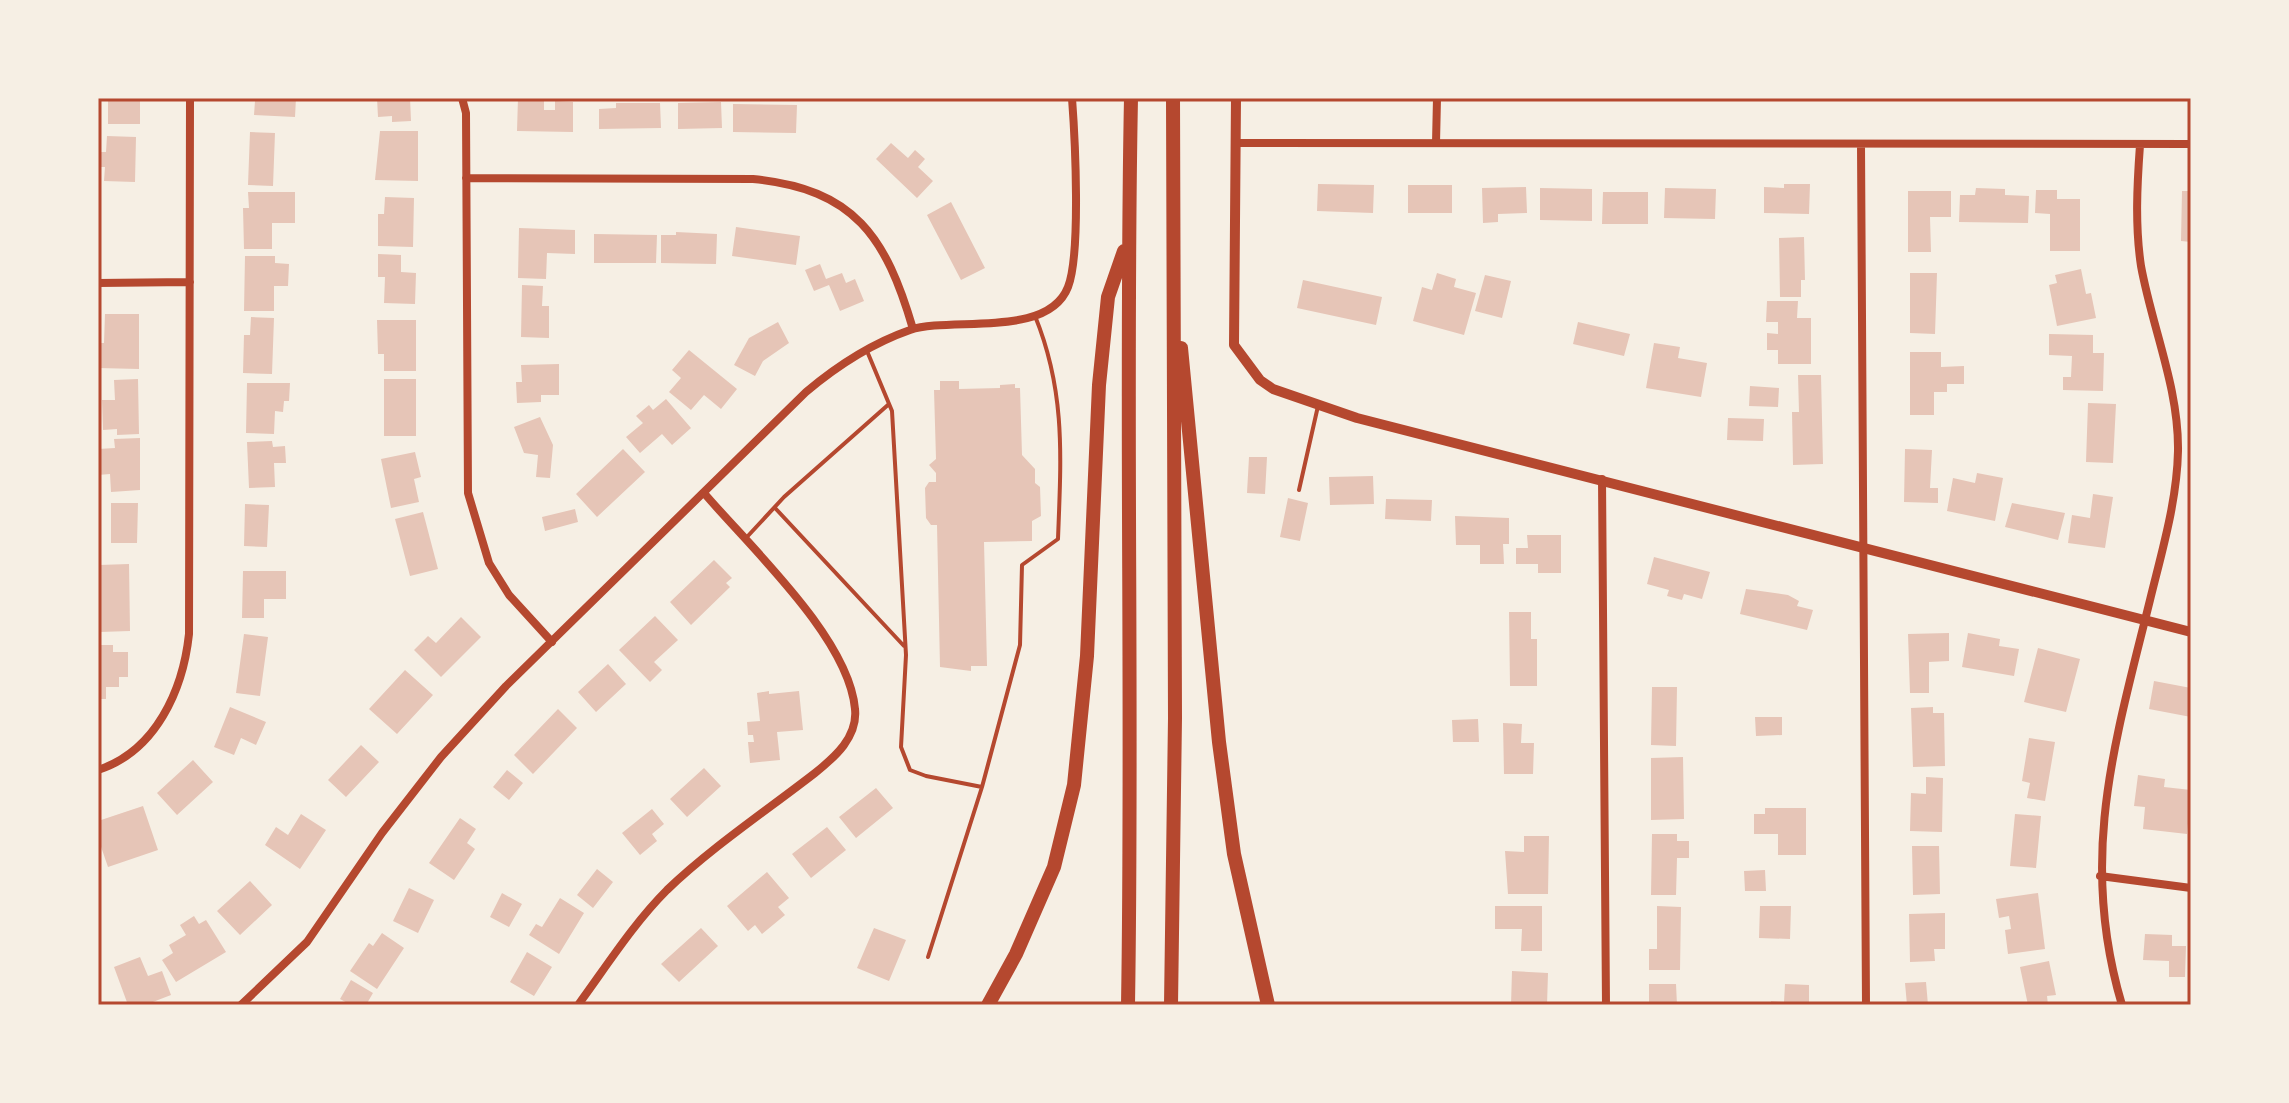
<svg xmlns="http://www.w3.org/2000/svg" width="2289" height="1103" font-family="Rubik,sans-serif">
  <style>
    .building { fill: #e6c5b7 }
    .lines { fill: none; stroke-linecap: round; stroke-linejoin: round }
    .service { stroke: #b5482f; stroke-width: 4 }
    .minor { stroke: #b5482f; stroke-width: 8 }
    .tertiary { stroke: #b5482f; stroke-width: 10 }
    .motorway { stroke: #b5482f; stroke-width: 14 }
    .neatline { fill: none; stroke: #b5482f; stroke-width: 3 }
  </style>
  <rect width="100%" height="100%" fill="#f6efe4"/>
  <path class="building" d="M108,98H140V124H108Z
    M245,98H296L295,117L254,115L255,101Z
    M377,98H410L411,121L392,122V116L378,117Z
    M518,98H544V110H555V101L573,102V132L517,131Z
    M721,102L722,128L678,129V103Z
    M616,103H660L661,128L599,129V109L616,108Z
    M733,104L797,105L796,133L733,132Z
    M380,131H418V181L375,180Z
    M250,132L275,133L273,186L248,185Z
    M107,136L136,137L135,182L104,181L105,167H98V152H106Z
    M891,143L908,158L915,150L925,159L918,167L933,181L917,198L876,159Z
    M1318,184L1374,185L1373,213L1317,211Z
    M1784,184H1810L1809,214L1764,213V187L1784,188Z
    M1408,185H1452V213H1408Z
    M1526,187L1527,213L1498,214V222L1483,223L1482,188Z
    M1540,188L1592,189V221L1540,220Z
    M1665,188L1716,189L1715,219L1664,218Z
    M1976,188L2005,189V195L2029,196L2028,223L1959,222L1960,195H1975Z
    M2036,190H2057V199H2080V251H2050V214L2035,213Z
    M1908,191H1951V217H1930L1931,252H1908Z
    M2182,191H2191V242L2181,241Z
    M248,192H295V223H272V249H244L243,208H249Z
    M1603,192H1648V224H1602Z
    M385,197L414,198L413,247L378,246V214H384Z
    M951,202L985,268L961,280L927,215Z
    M736,227L800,236L796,265L732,256Z
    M519,228L575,230V254L547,253L546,279L518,278Z
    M676,232L717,234L716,264L661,263V235H676Z
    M594,234L657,235L656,263H594Z
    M1804,237L1805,280H1801V297H1780L1779,238Z
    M378,254L401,255V272L416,273L415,304L384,303L385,277H378Z
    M245,256H275V263L289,264L288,286H274V311H244Z
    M820,264L826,279L842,273L846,283L855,279L864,301L840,311L829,285L814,291L805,270Z
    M2081,269L2086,294L2091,293L2096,318L2057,326L2049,285L2057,283L2055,275Z
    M1437,273L1456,279L1454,287L1476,293L1464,335L1413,321L1422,287L1432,290Z
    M1910,273H1937L1935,334L1910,333Z
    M1485,275L1511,281L1502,318L1475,311Z
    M1303,280L1382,297L1376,325L1297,308Z
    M522,285L543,286L542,306H549V338L521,337Z
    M1767,301H1798L1797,318H1811V364H1778V350H1767V333L1778,334V322H1766Z
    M105,314H139V369L98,368V343H104Z
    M251,317L274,318L272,374L243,373L244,335H250Z
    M377,320H416V371H384V354H378Z
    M778,322L789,343L763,361L755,376L734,365L749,338Z
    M1578,322L1630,334L1624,356L1573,344Z
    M2049,334L2093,335V353H2104L2103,391L2063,390V377H2071L2072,356L2049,355Z
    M1654,343L1680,347L1678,358L1707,363L1701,397L1646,388Z
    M689,350L737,389L721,409L704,395L691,410L669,392L681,378L672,370Z
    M1910,352H1941V367L1964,366V384H1947V392H1934V415H1910Z
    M559,364V395H541V402L517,403L516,382H522L521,365Z
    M1798,375H1821L1823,464L1793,465L1792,412H1799Z
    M138,379L139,434L117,435V429L103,430L102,400H115L114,380Z
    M384,379H416V436H384Z
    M940,381H959V389L1000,388V385L1015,384V388H1020L1022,455L1035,469V483L1040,487L1041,516L1032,521V541L984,542L987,666H971V671L940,667L937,525H931L926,518L925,488L929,482H936V473L929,465L936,459L934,390H940Z
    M247,383H290L289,401H284L283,412L275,411L274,434L246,433Z
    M1750,386L1779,388L1778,407L1749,406Z
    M666,399L691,428L672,445L662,434L640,453L626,437L643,423L636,416L649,405L653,410Z
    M2088,403L2116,404L2113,463L2086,462Z
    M540,417L553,445L550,478L536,477L538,455L524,453L514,427Z
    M1728,418L1764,419L1763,441L1727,440Z
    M140,438V490L111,492L110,474L98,475V449L115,448L114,439Z
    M272,441L273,447L285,446L286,463H274L275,487L249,488L247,442Z
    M623,449L645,472L597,517L576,494Z
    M1905,449L1932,450L1930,488H1938V503L1904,502Z
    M415,452L421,477L414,479L419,502L391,508L381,459Z
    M1249,457H1267L1265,494L1247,493Z
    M1977,473L2003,478L1995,521L1947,511L1953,478L1975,483Z
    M1373,476L1374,504L1330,505L1329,477Z
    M2093,494L2113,497L2105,548L2068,543L2072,515L2090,518Z
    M1288,498L1308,503L1300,541L1280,537Z
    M1386,499L1432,500L1431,521L1385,519Z
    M111,503H138L137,543H111Z
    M2012,503L2065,513L2058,540L2005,527Z
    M245,504L269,505L267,547L244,546Z
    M575,509L578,522L545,531L542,517Z
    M423,512L438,569L410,576L395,519Z
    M1455,516L1509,518V544H1503L1504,564H1480V545H1456Z
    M1527,535H1561V573H1538V564H1516V548H1528Z
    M1654,557L1710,572L1702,599L1684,594L1682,600L1667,596L1669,590L1647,584Z
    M714,560L732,578L726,583L730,587L691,625L670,602Z
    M129,564L130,631L100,632L99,565Z
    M243,571H286V599H264V618H242Z
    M1746,589L1788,595L1799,601L1797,606L1813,610L1807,630L1740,614Z
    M1509,612H1531V639H1537V686H1510Z
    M655,616L678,640L654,662L662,670L650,682L619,650Z
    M461,617L481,637L441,677L414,650L428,636L436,643Z
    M1949,633V661L1929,662V693H1910L1908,634Z
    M1968,633L2000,639L1999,646L2019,649L2014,676L1962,667Z
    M244,634L268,637L260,696L236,693Z
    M98,645H113V652H128V677H119V687H106V699H98Z
    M2038,648L2080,659L2066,712L2024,702Z
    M608,664L626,684L596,712L578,692Z
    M405,670L433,695L397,734L369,709Z
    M2154,681L2191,688V717L2149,709Z
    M1652,687H1677L1676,746L1651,745Z
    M769,691V694L799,691L803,730L777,732L780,760L750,763L748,742H754L753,735H748L747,722L760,721L757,693Z
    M230,707L266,722L256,745L241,738L234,755L214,747Z
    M1933,707V713H1944L1945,766L1913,767L1911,708Z
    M558,709L577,728L533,774L514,755Z
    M1755,717H1782V735L1756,736Z
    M1478,719L1479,742H1453L1452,720Z
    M1503,723L1522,724L1521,743H1534L1533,774H1504Z
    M2029,738L2055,742L2045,801L2027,798L2030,783L2022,781Z
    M361,745L379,762L346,797L328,780Z
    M1683,757L1684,819L1651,820V758Z
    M193,760L213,782L177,815L157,793Z
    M704,768L721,786L687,817L670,799Z
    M507,770L523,783L509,800L493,787Z
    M2138,775L2165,779L2164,787L2191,790L2187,834L2143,829L2145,807L2134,806Z
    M1926,777L1943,778L1942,832L1910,831L1911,793L1926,794Z
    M876,788L893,808L856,838L839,817Z
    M143,806L158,850L108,867L98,838V821Z
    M1765,808H1806V855H1778V834H1754V814H1765Z
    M652,809L664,824L652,834L657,841L640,855L622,833Z
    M301,814L326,830L300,869L265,845L276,827L288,835Z
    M2015,814L2041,816L2036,868L2010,866Z
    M460,818L476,829L467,843L475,849L454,880L429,863Z
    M827,827L846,850L811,878L792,854Z
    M1652,834H1677V841H1689V858H1677L1676,895H1651Z
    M1524,836H1549L1548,894H1508L1505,851L1524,852Z
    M1912,846H1939L1940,894L1913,895Z
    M597,869L613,882L593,908L577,895Z
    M1765,870L1766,891H1745L1744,871Z
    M767,872L789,898L778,907L785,915L762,934L755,925L748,931L727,906Z
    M250,881L272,905L240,935L217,911Z
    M409,888L434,900L418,933L393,921Z
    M502,893L522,904L509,927L490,917Z
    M2038,893L2045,949L2008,954L2005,930L2011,929L2009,916L1999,918L1996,899Z
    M560,898L584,913L559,954L529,935L536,924L542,927Z
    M1495,906H1542V951H1521L1522,929H1495Z
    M1657,906L1681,907L1680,970H1649V949H1657Z
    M1760,906H1791L1790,939L1759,938Z
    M1945,913V949H1934L1935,961L1910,962L1909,914Z
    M194,916L199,924L206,920L226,952L176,982L162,960L173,953L169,945L186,935L180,925Z
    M701,928L718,946L679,982L661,964Z
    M874,928L906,940L889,981L857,968Z
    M382,933L404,948L377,989L350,971L369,943L373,946Z
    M2145,934L2172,935V946H2186L2185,977H2169V961L2143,960Z
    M527,952L552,967L534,996L510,982Z
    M140,957L148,976L162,971L171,995L145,1005H128L114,967Z
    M2049,961L2056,995L2047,996L2048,1005H2028L2020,967Z
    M1512,971L1548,973L1547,1005H1511Z
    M351,980L373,993L366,1005H351L340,999Z
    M1926,982L1928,1005H1907L1905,983Z
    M1649,984H1676L1677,1005H1649Z
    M1785,984L1809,985V1005H1771V1001L1784,1002Z"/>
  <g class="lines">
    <path class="service" d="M867,351L892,411L906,655L901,747L910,770L926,776L982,787L1020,645L1022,565L1058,539C1061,458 1066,392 1035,316
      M1299,490L1318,406
      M775,508L904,646
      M746,538L784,497L889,404
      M928,957L982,787"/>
    <path class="minor" d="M462,98L466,113L468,493L489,563L509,595L552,642
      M1236,143L2191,144
      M1436,143L1437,98
      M1861,145L1866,1005
      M466,178L753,179C855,189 886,237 913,329
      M98,283L190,282
      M1602,479L1606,1005
      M98,770C156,751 183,690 189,634L190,98
      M2100,876L2191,888
      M241,1005L307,942L382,833L441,757L506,686L806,392C838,365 870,344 910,330C950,316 1048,339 1068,287C1081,254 1075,138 1072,98
      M578,1005C606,967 633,924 667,890C712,847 766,811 815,773C835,757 858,737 855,709C849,638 750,547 704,493
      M2122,1005C2078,858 2115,742 2150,600C2162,551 2177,501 2178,451C2179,388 2152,327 2141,266C2135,226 2137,186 2140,145"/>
    <path class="tertiary" d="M1236,98L1234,345L1260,380L1273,389L1357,418L2191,632"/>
    <path class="motorway" d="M1181,348L1219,742L1234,854L1268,1005
      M988,1005L1016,954L1054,867L1074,785L1087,656L1099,385L1108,297L1124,251
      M1128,1005C1133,703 1125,400 1131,98
      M1171,1005L1175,718L1173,98"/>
  </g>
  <rect width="2289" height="1103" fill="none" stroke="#f6efe4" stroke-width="200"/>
  <rect x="100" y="100" width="2089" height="903" class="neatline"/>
</svg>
